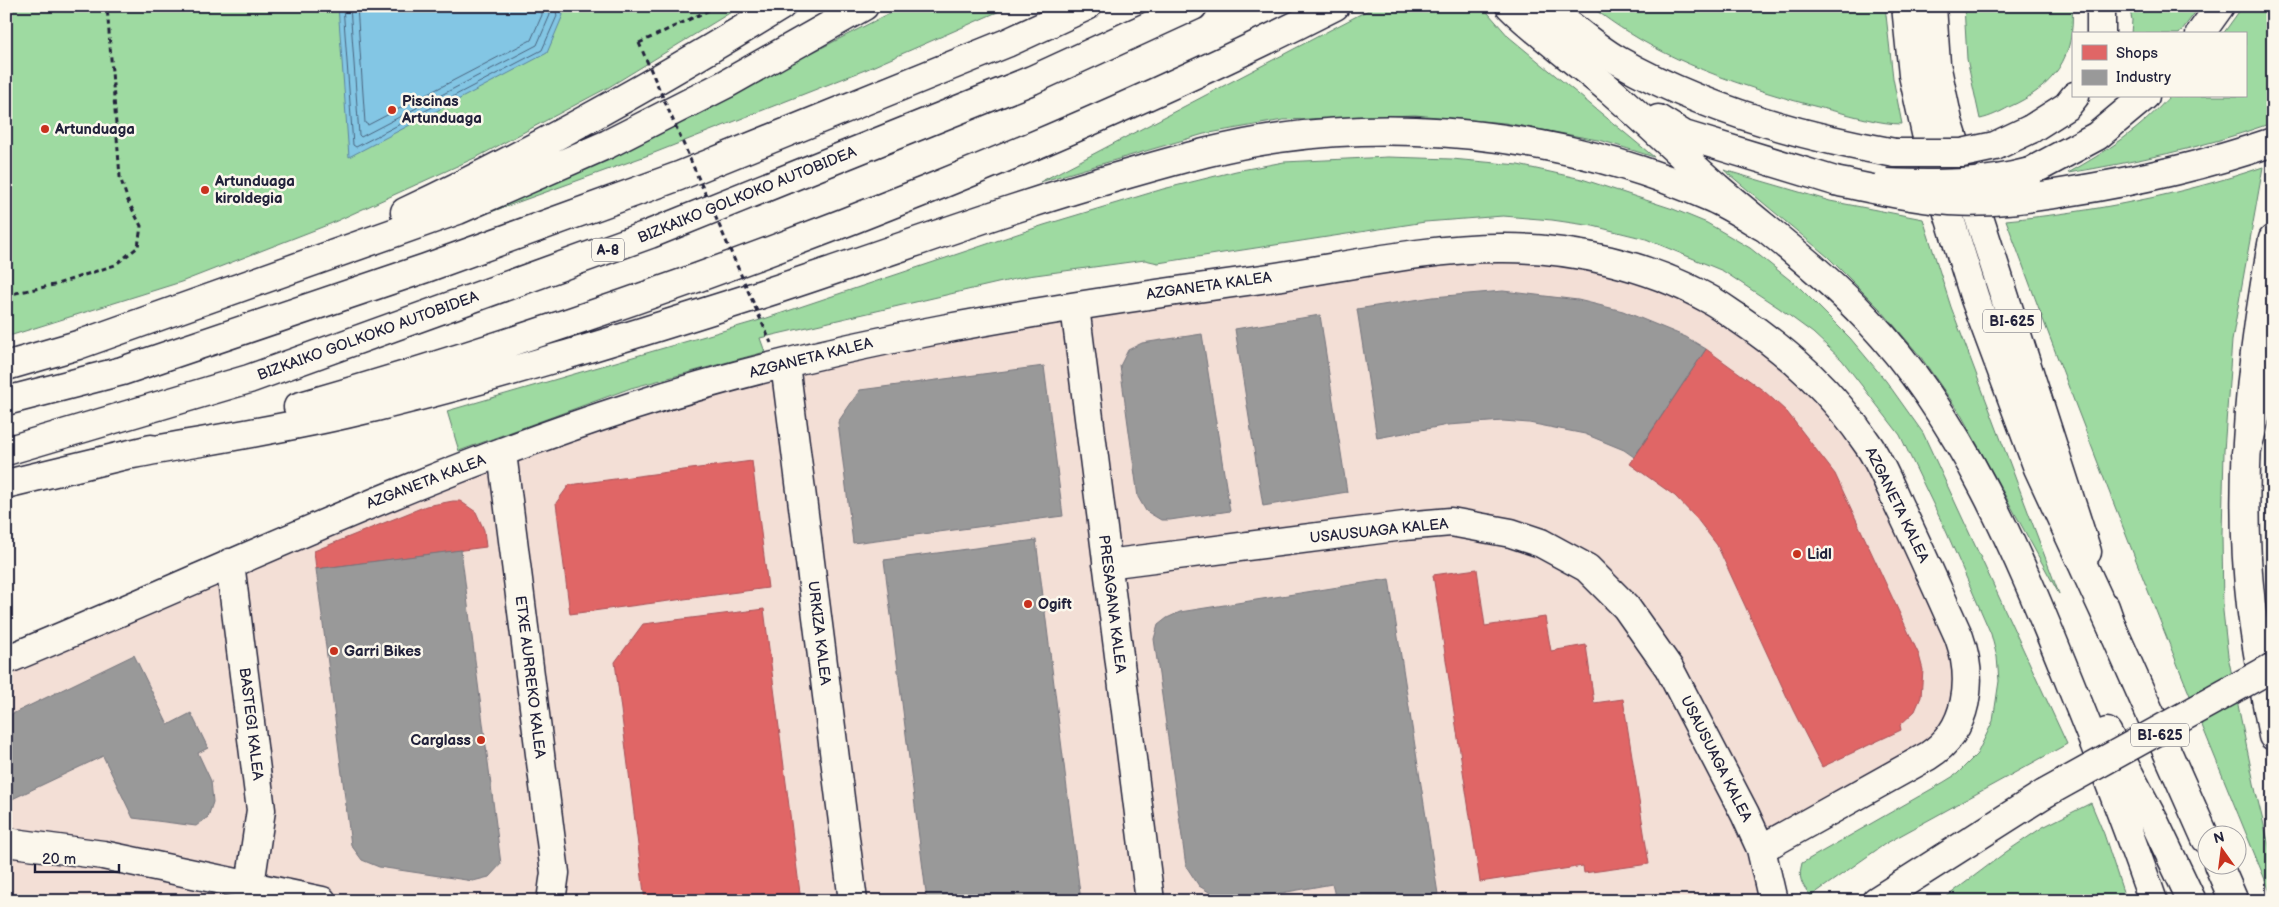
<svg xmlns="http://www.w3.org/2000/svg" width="2279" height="907" font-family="'Balsamiq Sans',sans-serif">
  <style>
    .built { fill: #f3dfd6 }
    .green { fill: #9edaa1; stroke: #607e6e }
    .water { fill: #83c6e4; stroke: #5c84a0 }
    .shops { fill: #e06666; stroke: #a75259 }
    .industry { fill: #999; stroke: #75757d }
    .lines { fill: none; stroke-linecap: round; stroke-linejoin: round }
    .shore { stroke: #49647f; stroke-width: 1 }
    .street-casing { stroke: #22223b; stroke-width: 31 }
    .primary-casing { stroke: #22223b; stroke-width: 31 }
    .highway-casing { stroke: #22223b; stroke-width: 31 }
    .path { stroke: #22223b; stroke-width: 3; stroke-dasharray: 5 4; stroke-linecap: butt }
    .street { stroke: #fbf7ec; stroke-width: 28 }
    .primary { stroke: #fbf7ec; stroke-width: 28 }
    .highway { stroke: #fbf7ec; stroke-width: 28 }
    .street-bridge-casing { stroke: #22223b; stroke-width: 31; stroke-linecap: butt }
    .primary-bridge-casing { stroke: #22223b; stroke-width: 31; stroke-linecap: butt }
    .highway-bridge-casing { stroke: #22223b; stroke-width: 31; stroke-linecap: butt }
    .path-bridge { stroke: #22223b; stroke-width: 3; stroke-dasharray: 5 4; stroke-linecap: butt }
    .street-bridge { stroke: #fbf7ec; stroke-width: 28 }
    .primary-bridge { stroke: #fbf7ec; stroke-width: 28 }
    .highway-bridge { stroke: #fbf7ec; stroke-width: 28 }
    .poi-dot { fill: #c8321e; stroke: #fbf7ec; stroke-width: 2 }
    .labels { text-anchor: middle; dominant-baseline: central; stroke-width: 5; stroke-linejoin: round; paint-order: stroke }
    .shield { fill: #fbf7ec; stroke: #636270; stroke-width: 1 }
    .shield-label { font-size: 14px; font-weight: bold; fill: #22223b }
    .poi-label { font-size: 15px; font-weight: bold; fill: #22223b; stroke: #fbf7ec; text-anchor: start }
    .street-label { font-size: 15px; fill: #22223b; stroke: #fbf7ec }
  </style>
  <rect width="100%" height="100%" fill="#fbf7ec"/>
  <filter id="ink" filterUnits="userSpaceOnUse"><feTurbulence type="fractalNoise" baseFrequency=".02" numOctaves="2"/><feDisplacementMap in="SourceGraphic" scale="10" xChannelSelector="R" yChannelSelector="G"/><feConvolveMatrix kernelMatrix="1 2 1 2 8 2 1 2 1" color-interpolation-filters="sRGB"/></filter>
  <g filter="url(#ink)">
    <path class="built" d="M1428,253L1637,269L1819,382L1959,637L1951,735L1762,849L1769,901H6V660L702,386Z"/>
    <path class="green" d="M6,6H741L609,87L479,156L330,224L181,282L6,337Z
      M904,6H1011L865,70L654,153L394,247L699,110Z
      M1376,6H1482L1509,37L1654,157L1603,141L1505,123L1415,115L1283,120L1204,134L1040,182Z
      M1590,6H1885L1893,78L1902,124C1880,124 1855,116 1834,111C1771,96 1686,69 1631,34C1617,26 1604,16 1590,6Z
      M1964,6H2072C2076,57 2054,87 2009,107C2000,112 1990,117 1980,119L1967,59Z
      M2129,6H2200L2179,34H2131L2132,20Z
      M2243,6H2273V99L2266,125C2201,148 2135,162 2068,173C2106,152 2141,129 2170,96H2245V34H2223Z
      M1388,157L1452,159L1518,165L1582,179L1673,209L1707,223L1750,248L1800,288L1850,338L1886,381L1923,433L2067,744L1885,844L1811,896C1801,884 1798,878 1802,863L1944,782L1957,774L1977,754L1993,721L1999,681L1997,657L1991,634L1946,531L1900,435L1842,360L1813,333L1779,308L1723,271L1646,239L1593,226L1552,220L1503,216L1425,222L1158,263L1145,260L1028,276L760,338L765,352L631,388L459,451L447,411L767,318L1044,225L1163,189L1236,171L1284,162Z
      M2263,167L2232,341L2224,451L2222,534L2223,611L2228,656L2256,793L2273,861V899C2180,674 2090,448 2006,220C2093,212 2180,195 2263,167Z
      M1724,170L1830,201L1923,219L1951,307L2059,594L1960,413L1920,356L1881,310L1828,257Z
      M2091,803L2104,834L2126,901H1941L2006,852L2043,827Z"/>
    <path class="water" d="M338,6H560L563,15L547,53L349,157Z"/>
    <path class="shops" d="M1706,349L1764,391L1787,412L1835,474L1919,655L1923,670L1921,697L1915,711L1900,725L1901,730L1822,767L1793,710L1717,545L1697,519L1675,496L1630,464Z
      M752,461L768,588L570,614L556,503L569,485Z
      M453,501H460L476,512L484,530L486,547L316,569L314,551L426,506Z
      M1477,569L1485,626L1545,617L1551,651L1586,645L1594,703L1623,699L1649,864L1584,873L1583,866L1480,882L1433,575Z
      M764,609L801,901H645L615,662L643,624Z"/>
    <path class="industry" d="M1503,291L1578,300L1623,311L1686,337L1706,349L1634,457L1624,450L1585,434L1529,423L1503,421L1448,425L1377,438L1357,309L1433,297Z
      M1320,315L1347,492L1263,506L1235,329Z
      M1202,334L1230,511L1170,520H1161L1146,511L1138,497L1120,366L1128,350L1142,343Z
      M1044,366L1063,516L853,543L838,422L860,390Z
      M1036,540L1081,901H927L884,560Z
      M461,550L501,864L489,877L473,881L379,867L362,860L351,845L316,569Z
      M1389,579L1438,894L1336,900L1332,884L1242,900L1219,898L1199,886L1186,866L1154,639L1158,625L1167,618L1180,612Z
      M134,655L168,725L191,713L208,748L198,753L211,781L213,802L208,817L196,826L133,818L103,756L6,802V717Z"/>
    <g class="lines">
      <path class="shore" d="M343,6L353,145L356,147L542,50L557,16L555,6
        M350,6L359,135L361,137L537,45L550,15L549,6
        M357,6L365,123L368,125L531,40L542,15V6"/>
      <g class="street-casing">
        <path id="street" d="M1075,307L1150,901
          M785,364L853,901
          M502,453L555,873L551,901
          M230,563L261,810L250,885
          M1107,564L1404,526L1451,522L1511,533L1541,543L1587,568L1626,607L1669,668L1745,814L1761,849L1773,901
          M6,660C215,574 418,475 633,406C838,340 1050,308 1262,279C1340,268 1427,247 1504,248C1572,248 1648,265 1707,298C1717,303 1726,310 1735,316C1790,353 1832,391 1869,446C1881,464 1890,486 1899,506C1920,549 1939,593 1959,637C1974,679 1969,730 1928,756L1761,849
          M6,842L103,855L322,901
          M1876,901L2044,794"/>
      </g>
      <g class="primary-casing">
        <path id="primary" d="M1510,6C1541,37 1577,62 1610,90C1647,122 1682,157 1719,189C1769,232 1822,271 1868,320C1962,419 2018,554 2068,678C2098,752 2127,825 2153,901
          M1932,6L1936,64L1948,121L2087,552
          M2200,34L2220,6
          M1658,119L1684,135L1835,181
          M2030,172L2097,136L2145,96
          M2273,239C2250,359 2237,484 2251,605C2256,649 2265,693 2273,736
          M2105,607L2113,630L2206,839
          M2107,732L2154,821L2192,901
          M2218,864L2234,901"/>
      </g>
      <g class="highway-casing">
        <path id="highway" d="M1546,6C1569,24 1594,47 1619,61C1704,109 1799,136 1895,153
          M1906,6L1913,75L1933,165L1975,299L2038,468L2113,630
          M2101,34V6
          M2031,129L2067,106L2075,96
          M405,212C535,151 659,81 781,6
          M6,366L78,345L458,210L608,144L726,84L864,6
          M6,401L122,371L426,268L679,176L1007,43L1087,6
          M298,407C511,346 721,273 927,190C1065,134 1202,74 1335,6
          M6,451L249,379L650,234L1032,80L1193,6
          M2246,453L2273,348
          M133,454C209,440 285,429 359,411C494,379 627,337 759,295C883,255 1005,208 1131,173C1180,159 1229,145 1280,138C1424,118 1580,139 1712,198C1730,206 1747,217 1764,227
          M6,484L151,449"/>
      </g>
      <path class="path" d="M639,43L718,6
        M6,295L54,285L115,265L138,247L141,226L128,201L120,177L107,6"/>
      <use href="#street" class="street"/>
      <use href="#primary" class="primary"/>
      <use href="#highway" class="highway"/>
      <g class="street-bridge-casing">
        <path id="street-bridge" d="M2044,794L2273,667"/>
      </g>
      <g class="primary-bridge-casing">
        <path id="primary-bridge" d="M1886,183C1936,185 1982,185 2030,172"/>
      </g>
      <g class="highway-bridge-casing">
        <path id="highway-bridge" d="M1895,153H1962L1995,146L2031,129
          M1835,181C1873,189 1911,198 1950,201C1989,204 2029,198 2067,192C2137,181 2206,165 2273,142"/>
      </g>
      <path class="path-bridge" d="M639,43L771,343"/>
      <use href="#street-bridge" class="street-bridge"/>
      <use href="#primary-bridge" class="primary-bridge"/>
      <use href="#highway-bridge" class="highway-bridge"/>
    </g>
  </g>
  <g class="poi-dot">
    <circle cx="392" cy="110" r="5"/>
    <circle cx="45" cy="129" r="5"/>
    <circle cx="205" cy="190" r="5"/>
    <circle cx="1797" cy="554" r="5"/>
    <circle cx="1028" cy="604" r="5"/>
    <circle cx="334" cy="651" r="5"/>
    <circle cx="481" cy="740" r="5"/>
  </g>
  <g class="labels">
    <g class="shield">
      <rect x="592" y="238.5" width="32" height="23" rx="4"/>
      <rect x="1983" y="309.5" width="58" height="23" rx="4"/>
      <rect x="2131" y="723.5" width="58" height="23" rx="4"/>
    </g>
    <g class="shield-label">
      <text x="608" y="250">A-8</text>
      <text x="2012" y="321">BI-625</text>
      <text x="2160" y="735">BI-625</text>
    </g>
    <g class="poi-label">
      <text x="402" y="101">Piscinas<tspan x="402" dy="17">Artunduaga</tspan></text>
      <text x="55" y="129">Artunduaga</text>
      <text x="215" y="181">Artunduaga<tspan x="215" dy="17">kiroldegia</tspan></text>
      <text x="1807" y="554">Lidl</text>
      <text x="1038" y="604">Ogift</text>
      <text x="344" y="651">Garri Bikes</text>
      <text x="471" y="740" text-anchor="end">Carglass</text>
    </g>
    <g class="street-label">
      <text transform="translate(747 195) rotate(-22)">BIZKAIKO GOLKOKO AUTOBIDEA</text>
      <text transform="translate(1209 286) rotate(-8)">AZGANETA KALEA</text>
      <text transform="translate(368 336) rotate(-20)">BIZKAIKO GOLKOKO AUTOBIDEA</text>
      <text transform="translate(811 358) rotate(-14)">AZGANETA KALEA</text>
      <text transform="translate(426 482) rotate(-21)">AZGANETA KALEA</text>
      <text transform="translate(1897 505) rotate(64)">AZGANETA KALEA</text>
      <text transform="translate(1379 531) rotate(-6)">USAUSUAGA KALEA</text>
      <text transform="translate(1112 604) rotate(83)">PRESAGANA KALEA</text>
      <text transform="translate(819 633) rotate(83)">URKIZA KALEA</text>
      <text transform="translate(530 677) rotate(83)">ETXE AURREKO KALEA</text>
      <text transform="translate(251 724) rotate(83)">BASTEGI KALEA</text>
      <text transform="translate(1716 759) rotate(63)">USAUSUAGA KALEA</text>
    </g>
  </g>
  <rect width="2279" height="907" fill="none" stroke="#fbf7ec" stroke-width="25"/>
  <rect x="12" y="12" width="2254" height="882" fill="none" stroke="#22223b" stroke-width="2" filter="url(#ink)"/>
  <rect x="2072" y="32" width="175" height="65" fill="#fbf7ec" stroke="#a4a2a5"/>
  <rect x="2082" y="45" width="25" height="15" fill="#e06666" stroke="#a4a2a5"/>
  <text x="2116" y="58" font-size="15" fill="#22223b">Shops</text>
  <rect x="2082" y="70" width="25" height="15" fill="#999999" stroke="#a4a2a5"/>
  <text x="2116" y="82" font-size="15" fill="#22223b">Industry</text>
  <g transform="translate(2222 850) rotate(346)"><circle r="24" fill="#fbf7ec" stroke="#a4a2a5"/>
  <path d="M0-4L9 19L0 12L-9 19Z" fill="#c8321e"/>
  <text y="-8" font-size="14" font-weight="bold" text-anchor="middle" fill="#22223b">N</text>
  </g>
  <path d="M35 864v8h84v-8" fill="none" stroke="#22223b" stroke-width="2.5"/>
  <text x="42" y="864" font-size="15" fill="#22223b" stroke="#fbf7ec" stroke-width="4" paint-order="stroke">20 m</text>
</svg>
